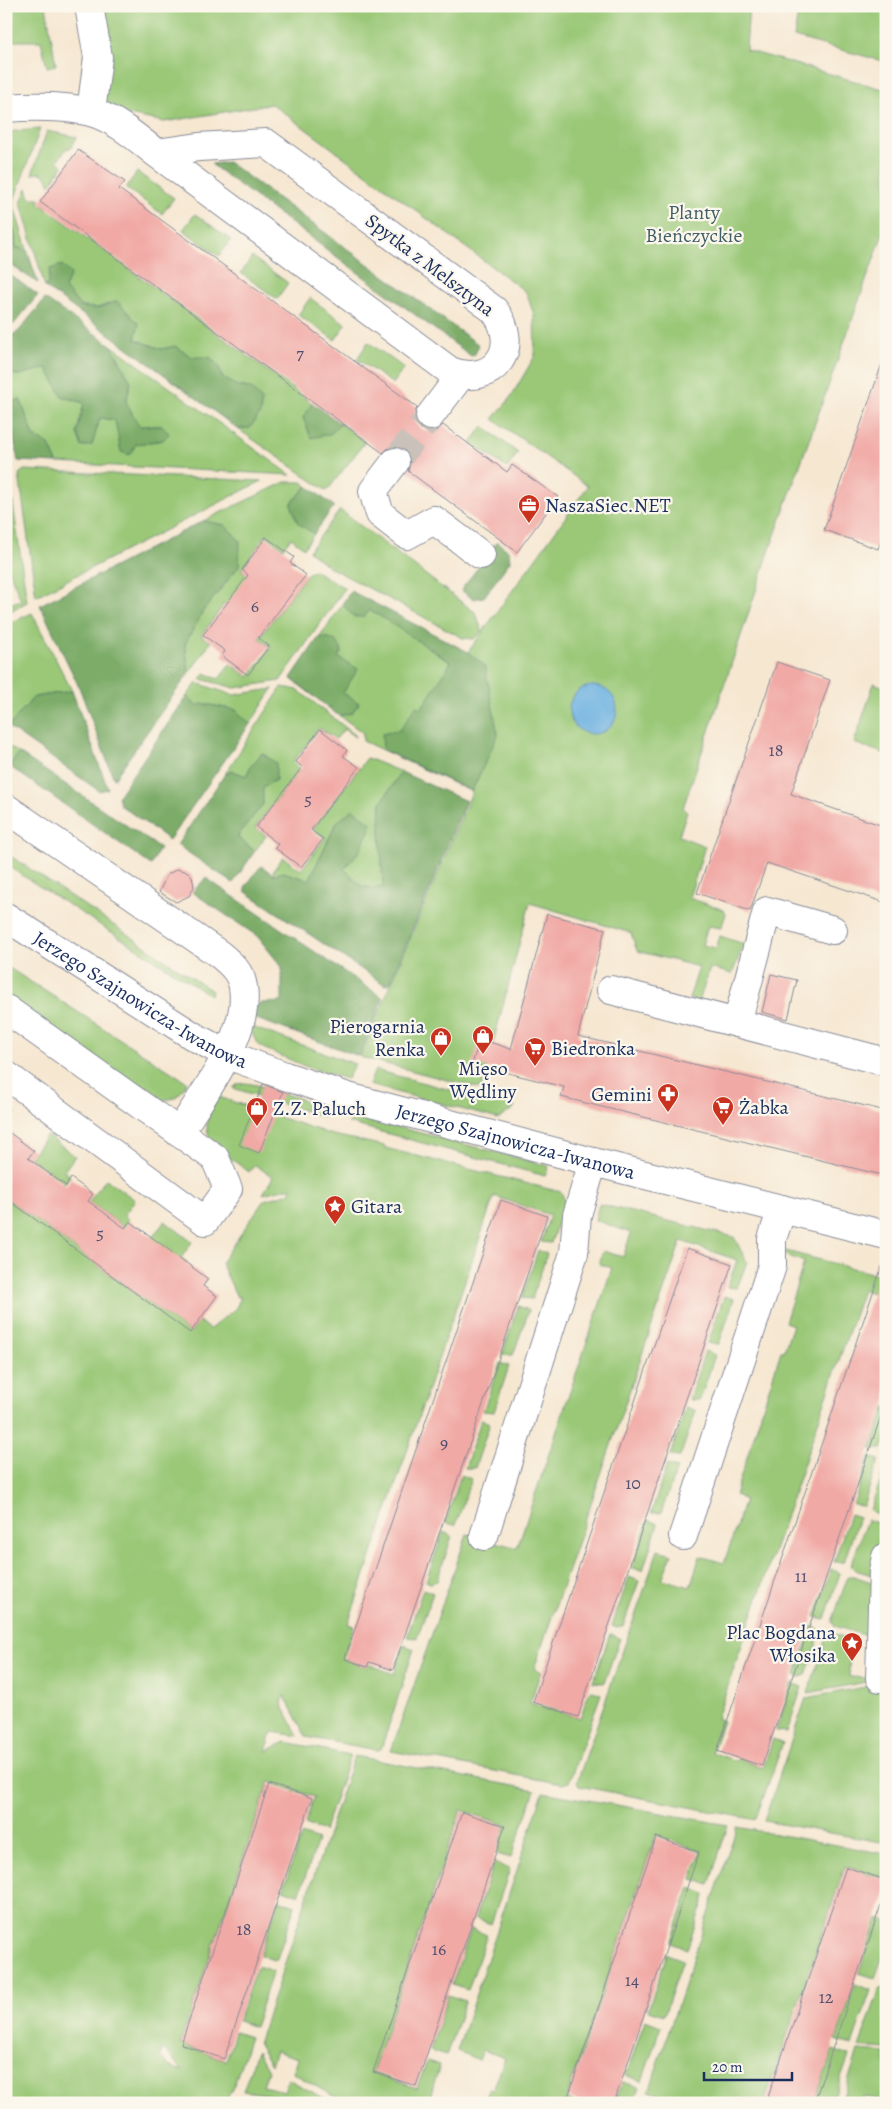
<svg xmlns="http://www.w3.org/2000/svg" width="892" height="2109" font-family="Alegreya,serif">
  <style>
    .green { fill: #9ac877; stroke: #5a7c6a; fill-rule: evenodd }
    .forest { fill: #7bac68; stroke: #4b6e63 }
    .water { fill: #6bb0e1; stroke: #4370a0 }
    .building { fill: #f1a9a5 }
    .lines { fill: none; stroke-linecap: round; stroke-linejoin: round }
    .minor-tunnel { stroke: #cac2ba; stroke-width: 28; stroke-dasharray: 28 14; stroke-linecap: butt }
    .minor-casing { stroke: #888b98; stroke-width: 30 }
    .minor { stroke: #fff; stroke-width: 28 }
    .labels { text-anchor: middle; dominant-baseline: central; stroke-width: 4.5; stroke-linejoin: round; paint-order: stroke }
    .number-label { font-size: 18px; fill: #504e70 }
    .park-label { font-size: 20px; fill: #415d66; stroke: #fbf7ec }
    .street-label { font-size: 20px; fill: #1b2f5e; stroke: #fbf7ec }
    .poi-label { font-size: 20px; fill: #1b2f5e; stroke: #fbf7ec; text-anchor: start }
  </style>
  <rect width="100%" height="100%" fill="#fbf7ec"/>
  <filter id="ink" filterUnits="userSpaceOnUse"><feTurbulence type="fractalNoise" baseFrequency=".02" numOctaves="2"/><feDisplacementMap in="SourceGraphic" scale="10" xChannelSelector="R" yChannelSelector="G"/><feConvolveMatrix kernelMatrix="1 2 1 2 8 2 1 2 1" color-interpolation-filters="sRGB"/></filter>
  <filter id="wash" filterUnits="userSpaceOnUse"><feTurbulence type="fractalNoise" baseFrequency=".0096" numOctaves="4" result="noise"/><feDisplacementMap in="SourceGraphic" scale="20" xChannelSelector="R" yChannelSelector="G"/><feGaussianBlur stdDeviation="1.12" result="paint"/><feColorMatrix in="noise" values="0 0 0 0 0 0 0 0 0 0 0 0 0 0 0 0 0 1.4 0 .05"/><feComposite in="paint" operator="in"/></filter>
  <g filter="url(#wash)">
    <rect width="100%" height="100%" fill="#f6e7d1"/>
    <path class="green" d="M6,6H46L56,65L47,67L41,41H11L6,28Z
      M82,6H749L746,50L886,90V225L770,549L683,808L687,811L679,836L705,846L689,898L724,910L726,914L721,928L708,926L702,945L716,948L720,936L744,944L732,974L710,968L699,1002L689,999L699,967L637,951L631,933L530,903L481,1089L360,1057L472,792L363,741V733L291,679L351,592L468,652L588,486L493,419L509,400L535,356L534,315L526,292L272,104L164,122L104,110Z
      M799,6H886V62L794,37Z
      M40,129L13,203L27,250L16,247L14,229L6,218V132Z
      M47,131L77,137L71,148H67L57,161L63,166L50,185L47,178L41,173L32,174Z
      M137,172L174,198L162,214L126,188Z
      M27,188L30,198H40L39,203L312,403L303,418L330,434L341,424L365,442L327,491L238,429L250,428L251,388L237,386L222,377L219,367L192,357L175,347L161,349L135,339L117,301L98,308H81L50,269L48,283L45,287L21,203Z
      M195,214L231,240L219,256L183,230Z
      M252,257L288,283L277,299L241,273Z
      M310,298L346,324L335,340L298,315Z
      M368,342L404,368L393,384L357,359Z
      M111,345L291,475L57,463L49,445L34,437L20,399L6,405V374L19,375L47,368L62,396L84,403L77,433L92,445L100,418L115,420L121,451L136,444L163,440V426H139L126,402L131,382Z
      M483,426L518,453L507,468L471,443Z
      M24,470L262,481L36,596L19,474Z
      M6,475H9L27,602L7,613L6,605L21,600L6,563Z
      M285,482H302L307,486L291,504L299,523L314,534L304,548L291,538L283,548L266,535L241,570L249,576L228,605L225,603L201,636L211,642L189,673L185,644L203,611L239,566L225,525L203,521Z
      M340,510L476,613L482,631L474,639L463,638L329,567L309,551Z
      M314,570L345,588L280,681L235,688L201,679L205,673L219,679L230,664L249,677L271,647L259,638L307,574Z
      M32,613L72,691L34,697L8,727L6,625Z
      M197,683L233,695L273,689L250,724L236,710L205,704L196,705L187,696Z
      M874,683L886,688V754L854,743Z
      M282,687L298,690L355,735V737L344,729L336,739L319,728L293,762L300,769L255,828L266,836L255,851L237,837L263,804L251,766L246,776L233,771L225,774Z
      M6,745L19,753L9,766L6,764Z
      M367,758L401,772L381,803L380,830L384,888L363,887L344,869L360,850L337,822L309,881L283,872L274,875L273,871L283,857L301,870L325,838L313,829Z
      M6,853L212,991L210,995L6,865Z
      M6,966L187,1082C177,1103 168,1100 147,1099L6,997Z
      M249,1026L355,1064L347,1079L307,1067L263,1048L257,1044Z
      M375,1070L515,1107L499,1119L369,1085Z
      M246,1083L257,1085L331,1109L324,1117L233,1088L238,1084Z
      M219,1097L324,1132V1133L385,1146V1148L561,1192L565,1201L551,1243L541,1242L550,1215L494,1196L348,1624L354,1626L343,1658L345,1659L367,1667L368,1664L394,1674L404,1645L414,1649L381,1749L377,1750L306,1737L284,1695L282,1704L298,1736L272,1732L268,1742L270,1743L268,1745L266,1751L286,1742L350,1755L324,1831L305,1824L314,1797L269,1782L180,2044L226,2060L235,2032L250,2037L234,2085L225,2103H6V1198L190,1333L199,1321L210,1329L236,1308L241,1297H237L221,1263L264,1200L290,1193L292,1187L263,1194L273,1177L255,1165L249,1172C219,1149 190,1137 219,1097ZM163,2048L183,2071L170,2067L160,2056Z
      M6,1105L16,1113L6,1127Z
      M352,1115L378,1122L549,1166L545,1176L348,1123Z
      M47,1135L75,1156L64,1171L70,1176L65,1183L30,1158Z
      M106,1179L135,1200L124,1215L129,1220L124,1227L89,1202Z
      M599,1204L734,1237L747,1262L737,1288L727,1287L737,1260L681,1241L534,1669L541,1671L530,1703L580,1718L590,1690L601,1694L569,1782L562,1784L391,1751L467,1534L517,1548L612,1268L599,1264L603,1251L623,1257L631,1233L595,1220Z
      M165,1221L192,1242L181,1258L187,1262L182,1269L147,1244Z
      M538,1250L547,1254L532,1299L522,1298Z
      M786,1251L886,1277V1297L863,1290L717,1718L723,1721L712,1752L714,1753L736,1761L738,1758L763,1768L773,1739L783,1743L756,1818L752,1819L579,1786L577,1782L658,1550L672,1554L662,1579L690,1587L700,1556L724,1563L745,1500L735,1495L781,1351H784L793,1325L785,1322L804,1262L781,1253Z
      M724,1296L734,1299L719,1344L708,1343Z
      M518,1306L529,1310L513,1355H502Z
      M705,1351L715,1355L700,1400H689Z
      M500,1363L509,1366L494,1412L483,1411Z
      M886,1406V1439L882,1449H871Z
      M686,1407L696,1411L680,1457L670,1456Z
      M481,1420L490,1423L475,1468H465Z
      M869,1457L879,1460L863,1506L853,1505Z
      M667,1465L677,1468L661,1513H651Z
      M886,1465V1517L873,1513L870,1510Z
      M461,1475L471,1479L456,1525L445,1523Z
      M850,1514L859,1517L844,1562H834Z
      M648,1520L658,1524L643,1570L632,1568Z
      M867,1520L886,1525C886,1542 877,1559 875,1576L855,1570L851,1566Z
      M443,1532L452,1536L437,1581L430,1583L426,1581Z
      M831,1569L840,1573L825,1619L815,1617Z
      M848,1576H854L874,1583L873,1638L835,1626L832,1622Z
      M629,1577L639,1581L623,1626L617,1628L612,1626Z
      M423,1589L433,1593L417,1638L407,1637Z
      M812,1626L821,1630L806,1675L800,1677L795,1675Z
      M828,1632L850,1639L849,1677L872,1678V1681L808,1693Z
      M610,1634L620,1638L604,1683L593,1682Z
      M792,1683L802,1687L787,1732L776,1731Z
      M881,1684H886V1843L764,1821L806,1698Z
      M354,1756L535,1790L511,1858L497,1854L506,1825L461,1810L372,2073L417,2088L427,2061L440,2065L428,2103H349L350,2100L333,2096L293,2073L298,2058L276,2051L271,2065L258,2044Z
      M543,1792L728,1825L709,1885L692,1879L701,1851L656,1835L566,2099L577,2103H462L466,2098L484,2102L489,2089L493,2090L505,2058L483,2050L479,2060L457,2051Z
      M737,1827L886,1854V1879L845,1866L764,2103H712L689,2095L685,2103H682L649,2091Z
      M302,1834L318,1840L299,1895L283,1889Z
      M494,1863L510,1869L491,1924L475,1918Z
      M690,1888L706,1894L687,1949L671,1943Z
      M279,1900L295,1906L276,1961L260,1955Z
      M878,1918L886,1921V1947L875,1978L859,1973Z
      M471,1929L487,1935L468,1990L452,1985Z
      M667,1954L683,1960L664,2015L648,2010Z
      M257,1966L273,1971L254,2027L238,2021Z
      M855,1984L871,1990L852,2045L836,2040Z
      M880,1988L886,1989V2049L859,2047Z
      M448,1995L465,2001L446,2056L430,2051Z
      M645,2020L661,2026L642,2081L626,2075Z
      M833,2050L849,2056L832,2103H814Z
      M257,2051L268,2070L263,2086L284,2091L288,2079L332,2103L243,2091Z
      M858,2051L886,2053V2103L864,2096L862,2103H841Z
      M623,2082L639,2087L633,2103H615Z"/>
    <path class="forest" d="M228,162L479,345L475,354L471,356L211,164Z
      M6,218L14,229L16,247L27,250L38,283L6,262Z
      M62,265L71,274L65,288L81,307L98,308L117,301L139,324L135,339L161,349L175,346L192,357H210L219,367L222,377L237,386L251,388L262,400L260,414L250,428L238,429L45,287L48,283L50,269Z
      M6,272L38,295L14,324L6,328Z
      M45,299L111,345L131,382L126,402L139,426H163L169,434L163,440L136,444L130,455L121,452L115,420L100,418L92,445L82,447L77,433L84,403L62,396L47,368L19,375L6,374V338L18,332Z
      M20,399L34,436L49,445L57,463L18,461L12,429L6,415V405Z
      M312,403L341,424L330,434L311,438L303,418Z
      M307,486L334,506L314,534L298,523L291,504Z
      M203,521L225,525L240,541L239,566L203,611L185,644L189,673L114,779L79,687L40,605Z
      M497,542L509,551L510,561L484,597L473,599L461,590Z
      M351,591L468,652L485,666L498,735L472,791L383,750L382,734L400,730L416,706L421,709L451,662L370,610L364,617H354L342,604Z
      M319,637C331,637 337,639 342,651L338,657L358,669L343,693L359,703L352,713L339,716L291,678Z
      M72,691L108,789L99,791L8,727L34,697Z
      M187,696L196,705L205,704L236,710L250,724L169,840L120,805L118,796Z
      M19,753L160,848L151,865L9,766Z
      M262,753L276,763V780L263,787V804L237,837L255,851L233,883L177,845L225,774L233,771L246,776L251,766Z
      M401,772L466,801L390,983L385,985L246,892L245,887L261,866L274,875L283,872L309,880L337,822L353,809L372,824L360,850L344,869L363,887L383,888L380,830L381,803Z
      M206,878L383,998L359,1056L251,1017V1007L262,1003L282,1002V967L257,936L192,892Z"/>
    <path class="water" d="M569 710a24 24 0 1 1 48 0a24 24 0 1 1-48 0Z"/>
    <g id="blocks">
      <path class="building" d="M78,150L125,182L119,189L417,407L415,414V422L421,429L428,431H436L443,425L507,472L512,465L558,497L517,552L408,471L410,464V456L404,449L396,446L389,447L383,453L40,202Z
        M882,364L886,365V528L878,549L824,530Z
        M266,537L294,557L290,563L306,575L258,638L269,646L248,675L222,656L225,651L203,635L248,575L242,570Z
        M777,662L830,680L791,794L886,827V903L767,863L750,911L697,893Z
        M320,729L347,750L343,756L359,767L311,830L323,839L301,867L275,848L278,844L256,827L302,767L296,762Z
        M177,869L188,872L192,876L194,887L189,896L176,902L159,892L167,875Z
        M547,914L605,929L578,1036L886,1111V1176L561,1097L564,1087L472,1064L480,1039L511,1049Z
        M771,974L797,980L788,1019L762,1012Z
        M263,1084L283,1092L259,1153L239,1145Z
        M6,1130L34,1151L28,1158L66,1186L71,1178L93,1194L88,1201L125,1228L130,1221L208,1279L203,1286L217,1296L190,1333L6,1198Z
        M501,1200L547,1216L393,1670L369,1662L367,1667L345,1659L346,1655Z
        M687,1248L732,1264L578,1717L533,1702Z
        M882,1266H886V1401L762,1766L717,1751Z
        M269,1784L312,1798L224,2059L181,2044Z
        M462,1812L505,1826L416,2086L373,2072Z
        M656,1837L699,1852L614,2103H584L568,2097Z
        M846,1867L886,1880V1890L814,2103H766Z"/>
    </g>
  </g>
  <g filter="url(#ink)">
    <use href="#blocks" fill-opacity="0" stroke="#888b98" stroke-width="1"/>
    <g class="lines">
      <path class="minor-tunnel" d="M395,462L430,416"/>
      <g class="minor-casing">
        <g id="minor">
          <path d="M89,6L98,57L91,112"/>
          <path d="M6,108C31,106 66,106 91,112C115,119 136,137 156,153L450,371C494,388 523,347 494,310L266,143L199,147L156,153"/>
          <path d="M430,416L461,375"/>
          <path d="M395,462L373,491L380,514L407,535L434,520L481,555"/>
          <path d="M6,808L219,954C230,963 241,972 243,987C251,1033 202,1095 179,1133"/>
          <path id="s1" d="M6,917L193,1036L228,1055L285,1076L348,1097L593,1162L886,1235"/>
          <path d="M611,990L886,1062"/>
          <path d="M6,1009L215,1158L228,1189L205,1221L6,1075"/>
          <path d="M737,1023L767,911L833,930"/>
          <path d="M484,1536L574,1253L577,1215L593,1162"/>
          <path d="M683,1536L772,1266V1239L782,1209"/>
          <path d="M880,1678L883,1571L886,1557"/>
        </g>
      </g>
      <use href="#minor" class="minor"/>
    </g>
  </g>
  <defs>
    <g id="office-pin" transform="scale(1.125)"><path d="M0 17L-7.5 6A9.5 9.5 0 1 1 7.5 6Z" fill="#c8321e" stroke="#fbf7ec"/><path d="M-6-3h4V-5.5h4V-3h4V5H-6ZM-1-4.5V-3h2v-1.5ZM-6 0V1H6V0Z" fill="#fff"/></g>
    <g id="shop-pin" transform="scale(1.125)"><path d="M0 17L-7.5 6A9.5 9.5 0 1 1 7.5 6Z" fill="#c8321e" stroke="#fbf7ec"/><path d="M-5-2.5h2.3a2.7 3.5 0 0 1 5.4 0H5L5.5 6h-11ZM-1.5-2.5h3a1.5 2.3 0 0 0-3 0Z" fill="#fff"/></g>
    <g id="supermarket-pin" transform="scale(1.125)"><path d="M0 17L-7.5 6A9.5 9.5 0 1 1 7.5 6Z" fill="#c8321e" stroke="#fbf7ec"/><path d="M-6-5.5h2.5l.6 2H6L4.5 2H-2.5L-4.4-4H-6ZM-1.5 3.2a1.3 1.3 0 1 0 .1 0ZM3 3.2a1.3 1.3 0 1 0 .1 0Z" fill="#fff"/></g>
    <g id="pharmacy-pin" transform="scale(1.125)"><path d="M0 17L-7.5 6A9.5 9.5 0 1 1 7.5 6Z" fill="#c8321e" stroke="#fbf7ec"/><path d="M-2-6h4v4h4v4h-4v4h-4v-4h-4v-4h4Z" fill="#fff"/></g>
    <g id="sight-pin" transform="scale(1.125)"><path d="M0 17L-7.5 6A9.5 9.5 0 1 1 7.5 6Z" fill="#c8321e" stroke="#fbf7ec"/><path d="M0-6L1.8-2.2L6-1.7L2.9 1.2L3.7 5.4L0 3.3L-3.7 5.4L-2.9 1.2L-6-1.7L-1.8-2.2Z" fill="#fff"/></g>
  </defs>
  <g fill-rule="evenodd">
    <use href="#office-pin" x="529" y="505"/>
    <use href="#shop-pin" x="483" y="1036"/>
    <use href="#shop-pin" x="441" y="1038"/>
    <use href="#supermarket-pin" x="535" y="1048"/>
    <use href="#pharmacy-pin" x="668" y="1094"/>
    <use href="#supermarket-pin" x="723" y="1107"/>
    <use href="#shop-pin" x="257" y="1108"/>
    <use href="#sight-pin" x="335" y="1206"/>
    <use href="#sight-pin" x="852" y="1643"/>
  </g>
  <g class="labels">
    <g class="number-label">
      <text x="300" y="353">7</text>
      <text x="255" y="606">6</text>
      <text x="776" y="750">18</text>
      <text x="308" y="799">5</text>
      <text x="100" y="1233">5</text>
      <text x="444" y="1443">9</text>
      <text x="633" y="1483">10</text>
      <text x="801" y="1576">11</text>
      <text x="244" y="1929">18</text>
      <text x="439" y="1949">16</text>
      <text x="632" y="1980">14</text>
      <text x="826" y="1997">12</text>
    </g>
    <g class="park-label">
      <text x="694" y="212">Planty<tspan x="694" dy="23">Bieńczyckie</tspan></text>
    </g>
    <g class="street-label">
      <text transform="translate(430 265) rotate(37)">Spytka z Melsztyna</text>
      <text stroke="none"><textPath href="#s1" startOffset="158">Jerzego Szajnowicza-Iwanowa</textPath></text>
      <text stroke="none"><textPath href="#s1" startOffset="562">Jerzego Szajnowicza-Iwanowa</textPath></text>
    </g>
    <g class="poi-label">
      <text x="545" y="505">NaszaSiec.NET</text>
      <text x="425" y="1026" text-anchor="end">Pierogarnia<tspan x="425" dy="23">Renka</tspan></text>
      <text x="551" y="1048">Biedronka</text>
      <text x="483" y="1068" text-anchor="middle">Mięso<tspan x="483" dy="23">Wędliny</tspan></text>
      <text x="652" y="1094" text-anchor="end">Gemini</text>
      <text x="739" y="1107">Żabka</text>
      <text x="273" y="1108">Z.Z. Paluch</text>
      <text x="351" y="1206">Gitara</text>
      <text x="836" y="1632" text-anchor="end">Plac Bogdana<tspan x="836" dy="23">Włosika</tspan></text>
    </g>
  </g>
  <rect width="892" height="2109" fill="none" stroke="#fbf7ec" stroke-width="25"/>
  <path d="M704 2072v8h88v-8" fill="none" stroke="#1b2f5e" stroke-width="2.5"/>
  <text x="712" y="2072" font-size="15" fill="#1b2f5e" stroke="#fbf7ec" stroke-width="4" paint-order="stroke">20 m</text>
</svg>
